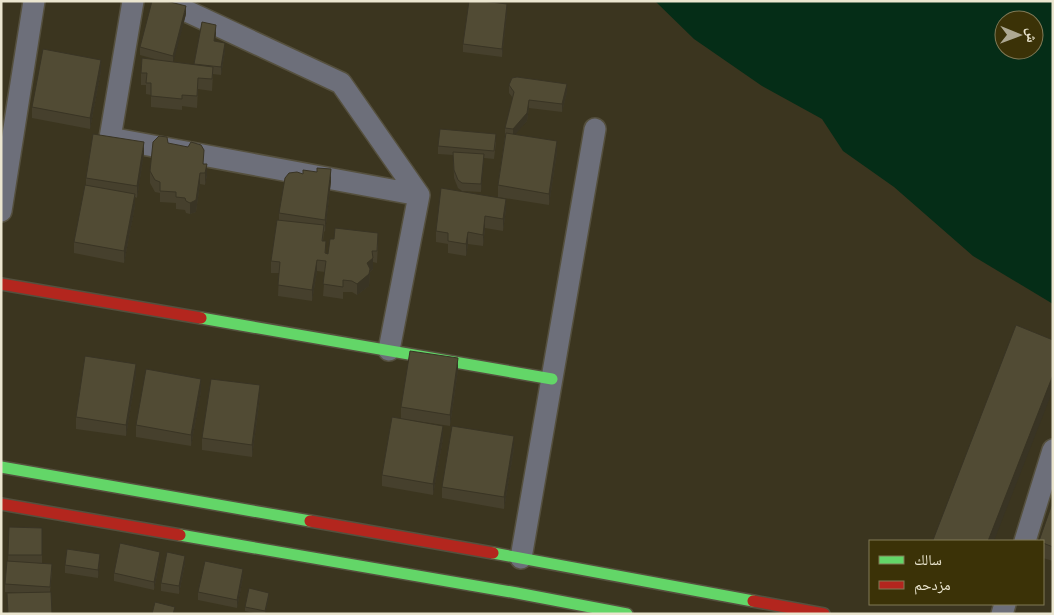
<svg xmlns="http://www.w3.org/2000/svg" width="1054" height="615" font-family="'IBM Plex Sans','Noto Naskh Arabic',sans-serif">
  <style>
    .water { fill: #052d17; fill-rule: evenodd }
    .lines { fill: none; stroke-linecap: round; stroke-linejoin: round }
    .street-casing { stroke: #55503e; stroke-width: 24 }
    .fast-casing { stroke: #55503e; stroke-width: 14 }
    .jam-casing { stroke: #55503e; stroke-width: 14 }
    .street { stroke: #6d6f7a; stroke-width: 21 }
    .fast { stroke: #63d668; stroke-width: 11 }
    .jam { stroke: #b3261e; stroke-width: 11 }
    .wall { fill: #46402d }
    .shaded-wall { fill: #393424 }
    .building { fill: #514b34; stroke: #393424 }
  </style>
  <rect width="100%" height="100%" fill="#3b351f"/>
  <path class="water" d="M655,1H1053V304L973,256L894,187L843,151L822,119L762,86L694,39ZM1004,20H1034V50H1004Z"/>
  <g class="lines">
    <g class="street-casing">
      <path id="street" d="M133,1L110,138L419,195
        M165,1L341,83L419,195L389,350
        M1,211L34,1
        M1025,541L1053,450
        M521,558L595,129
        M1002,614L1005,604"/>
    </g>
    <g class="fast-casing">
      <path id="fast" d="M201,318L552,379
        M1,467L310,521
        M180,535L517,593L627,614
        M493,553L753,601"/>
    </g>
    <g class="jam-casing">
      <path id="jam" d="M1,284L201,318
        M1,504L180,535
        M310,521L493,553
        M753,601L824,614"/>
    </g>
    <use href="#street" class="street"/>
    <use href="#fast" class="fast"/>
    <use href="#jam" class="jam"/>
  </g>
  <path class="wall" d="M507,12L502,57L463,52V44Z
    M186,14L173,62L194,65L202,22L216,33L215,41L225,51L221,75L213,74L212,91L198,89L197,108L182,106V110L151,107V95L146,94V85H141V73L158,60L140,55V47Z
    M101,71L90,129L32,118V107Z
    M509,85L567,92L562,112L529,108L527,121L515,134L557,152L549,205L498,197V185L505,136V128L513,98L509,93Z
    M496,142L494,159L484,158L481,192L462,191L458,188L454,178L453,155L438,154V146Z
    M168,143L204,164L207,175L205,185L200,184L196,212L190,214L186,213L185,210L176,209V203L160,202V193L155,192L150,183V171Z
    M144,153L137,198L135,197V206L124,263L74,253V242L86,185V178Z
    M317,172L331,181L325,232L324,231L323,241L326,253L328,254L378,245L377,263L373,262V269L370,272L369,286L357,295L352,292H343V299L323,296L325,272L317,271L312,301L278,296L279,273H271V261L279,220V213L303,174Z
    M506,210L503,231L485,228L483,246L468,244L466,256L448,253V244L436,242V231Z
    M458,370L450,426L403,419L443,438L433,495L382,486V475L401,419V407Z
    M136,375L126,436L76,429V417Z
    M201,391L191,446L136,437V425Z
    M260,397L252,457L202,450V438Z
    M514,448L504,509L442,498V487Z
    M1053,501V561L1043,558V541Z
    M9,527L42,528V563H32L52,572L50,592L19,593L5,592V584L8,561Z
    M160,560L154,590L114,581V573Z
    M100,562L98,578L65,573V565Z
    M185,564L179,594L161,591V583Z
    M243,577L237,608L198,600V592Z
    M269,597L265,614H258L245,611V607Z"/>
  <path class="shaded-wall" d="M507,4V12L502,57V49Z
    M186,6V14L173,64V56Z
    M216,25V33L214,49V41Z
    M225,43V51L221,75V67Z
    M101,60V71L90,129V118Z
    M567,84V92L562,112V104Z
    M529,100V108L527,121L513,137V129Z
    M557,141V152L549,205V194Z
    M144,142V153L137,198V186Z
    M484,154V162L481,192V184Z
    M207,164V175L205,185V173Z
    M331,169V181L325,232V220Z
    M200,173V184L196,212L190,214V203Z
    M135,194V206L124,263V251Z
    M506,199V210L503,231V219Z
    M485,216V228L483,246V235Z
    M468,232V244L466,256V244Z
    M373,258V269L370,272L369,286L357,295V284L367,263Z
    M317,260V271L312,301V290Z
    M458,358V370L450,426V415Z
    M136,364V375L126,436V425Z
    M1053,375V390L994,541H988Z
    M201,379V391L191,446V435Z
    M260,385V397L252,457V445Z
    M443,426V438L433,495V484Z
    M514,436V448L504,509V497Z
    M160,552V560L154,590V582Z
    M100,554V562L98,578V570Z
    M185,556V564L179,594V586Z
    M243,569V577L237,608V600Z
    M269,593V597L265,614V611Z"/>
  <path class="building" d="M152,1H166L186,6L173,56L140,47Z
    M469,1H482L507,4L502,49L463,44Z
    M202,22L216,25L214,41L225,43L221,67L194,64Z
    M43,49L101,60L90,118L32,107Z
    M142,58L213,67L212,79L198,78L197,96L182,95V99L151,96V83H146L147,73H141Z
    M517,77L567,84L562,104L529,100L527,113L513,129L505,128L514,92L509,85L512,78Z
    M440,129L496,134L494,151L438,146Z
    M506,133L557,141L549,194L498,185Z
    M93,134L144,142L137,186L86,178Z
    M159,136L167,137L168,143L188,147L191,142L201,145L204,150L203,164H207L205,173H200L196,200L190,203L186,201L185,198L176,197V192L160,191V182L155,180L150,171L153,142Z
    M453,152L484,154L481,184L462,183L458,180L454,170Z
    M317,168L331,169L325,220L279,213L285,178L289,173L297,172L303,174V170L317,172Z
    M85,185L135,194L124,251L74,242Z
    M441,188L506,199L503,219L485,216L483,235L468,232L466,244L448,241V233L436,231Z
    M277,220L324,225L322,241H326L325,253L328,254L330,239H334L335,228L378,233L377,251H372L373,258L367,263L370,269L369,274L357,284L352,281L343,280V287L323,284L326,261L317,260L312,290L278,285L280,262L271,261Z
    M1016,325L1053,340V375L988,541H935L933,540Z
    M410,351L458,358L450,415L401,407Z
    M85,356L136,364L126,425L76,417Z
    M146,369L201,379L191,435L136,425Z
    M211,379L260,385L252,445L202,438Z
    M392,417L443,426L433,484L382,475Z
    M452,426L514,436L504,497L442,487Z
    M1053,501V547L1043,543V541H1039Z
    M9,527L42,528V555H8Z
    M120,543L160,552L154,582L114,573Z
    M67,549L100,554L98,570L65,565Z
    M167,552L185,556L179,586L161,583Z
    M7,561L52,564L50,587L5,584Z
    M205,561L243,569L237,600L198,592Z
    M249,588L269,593L265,611L245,607Z
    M51,592L52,614H8L7,593Z
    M155,602L175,607L173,614H152Z"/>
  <rect width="1054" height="615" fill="none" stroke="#ebe6d0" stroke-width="5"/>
  <rect x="869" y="540" width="175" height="65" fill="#3b3207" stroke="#817a57"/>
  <rect x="879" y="556" width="25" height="8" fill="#63d668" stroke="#817a57"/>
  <text x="914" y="565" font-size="15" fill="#ebe6d0">سالك</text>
  <rect x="879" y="581" width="25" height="8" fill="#b3261e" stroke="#817a57"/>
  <text x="914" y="590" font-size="15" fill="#ebe6d0">مزدحم</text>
  <g transform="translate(1019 35) rotate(91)"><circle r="24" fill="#3b3207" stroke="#817a57"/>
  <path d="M0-4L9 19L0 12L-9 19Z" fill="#ada892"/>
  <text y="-8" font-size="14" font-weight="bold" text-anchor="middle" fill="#ebe6d0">ش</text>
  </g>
</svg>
